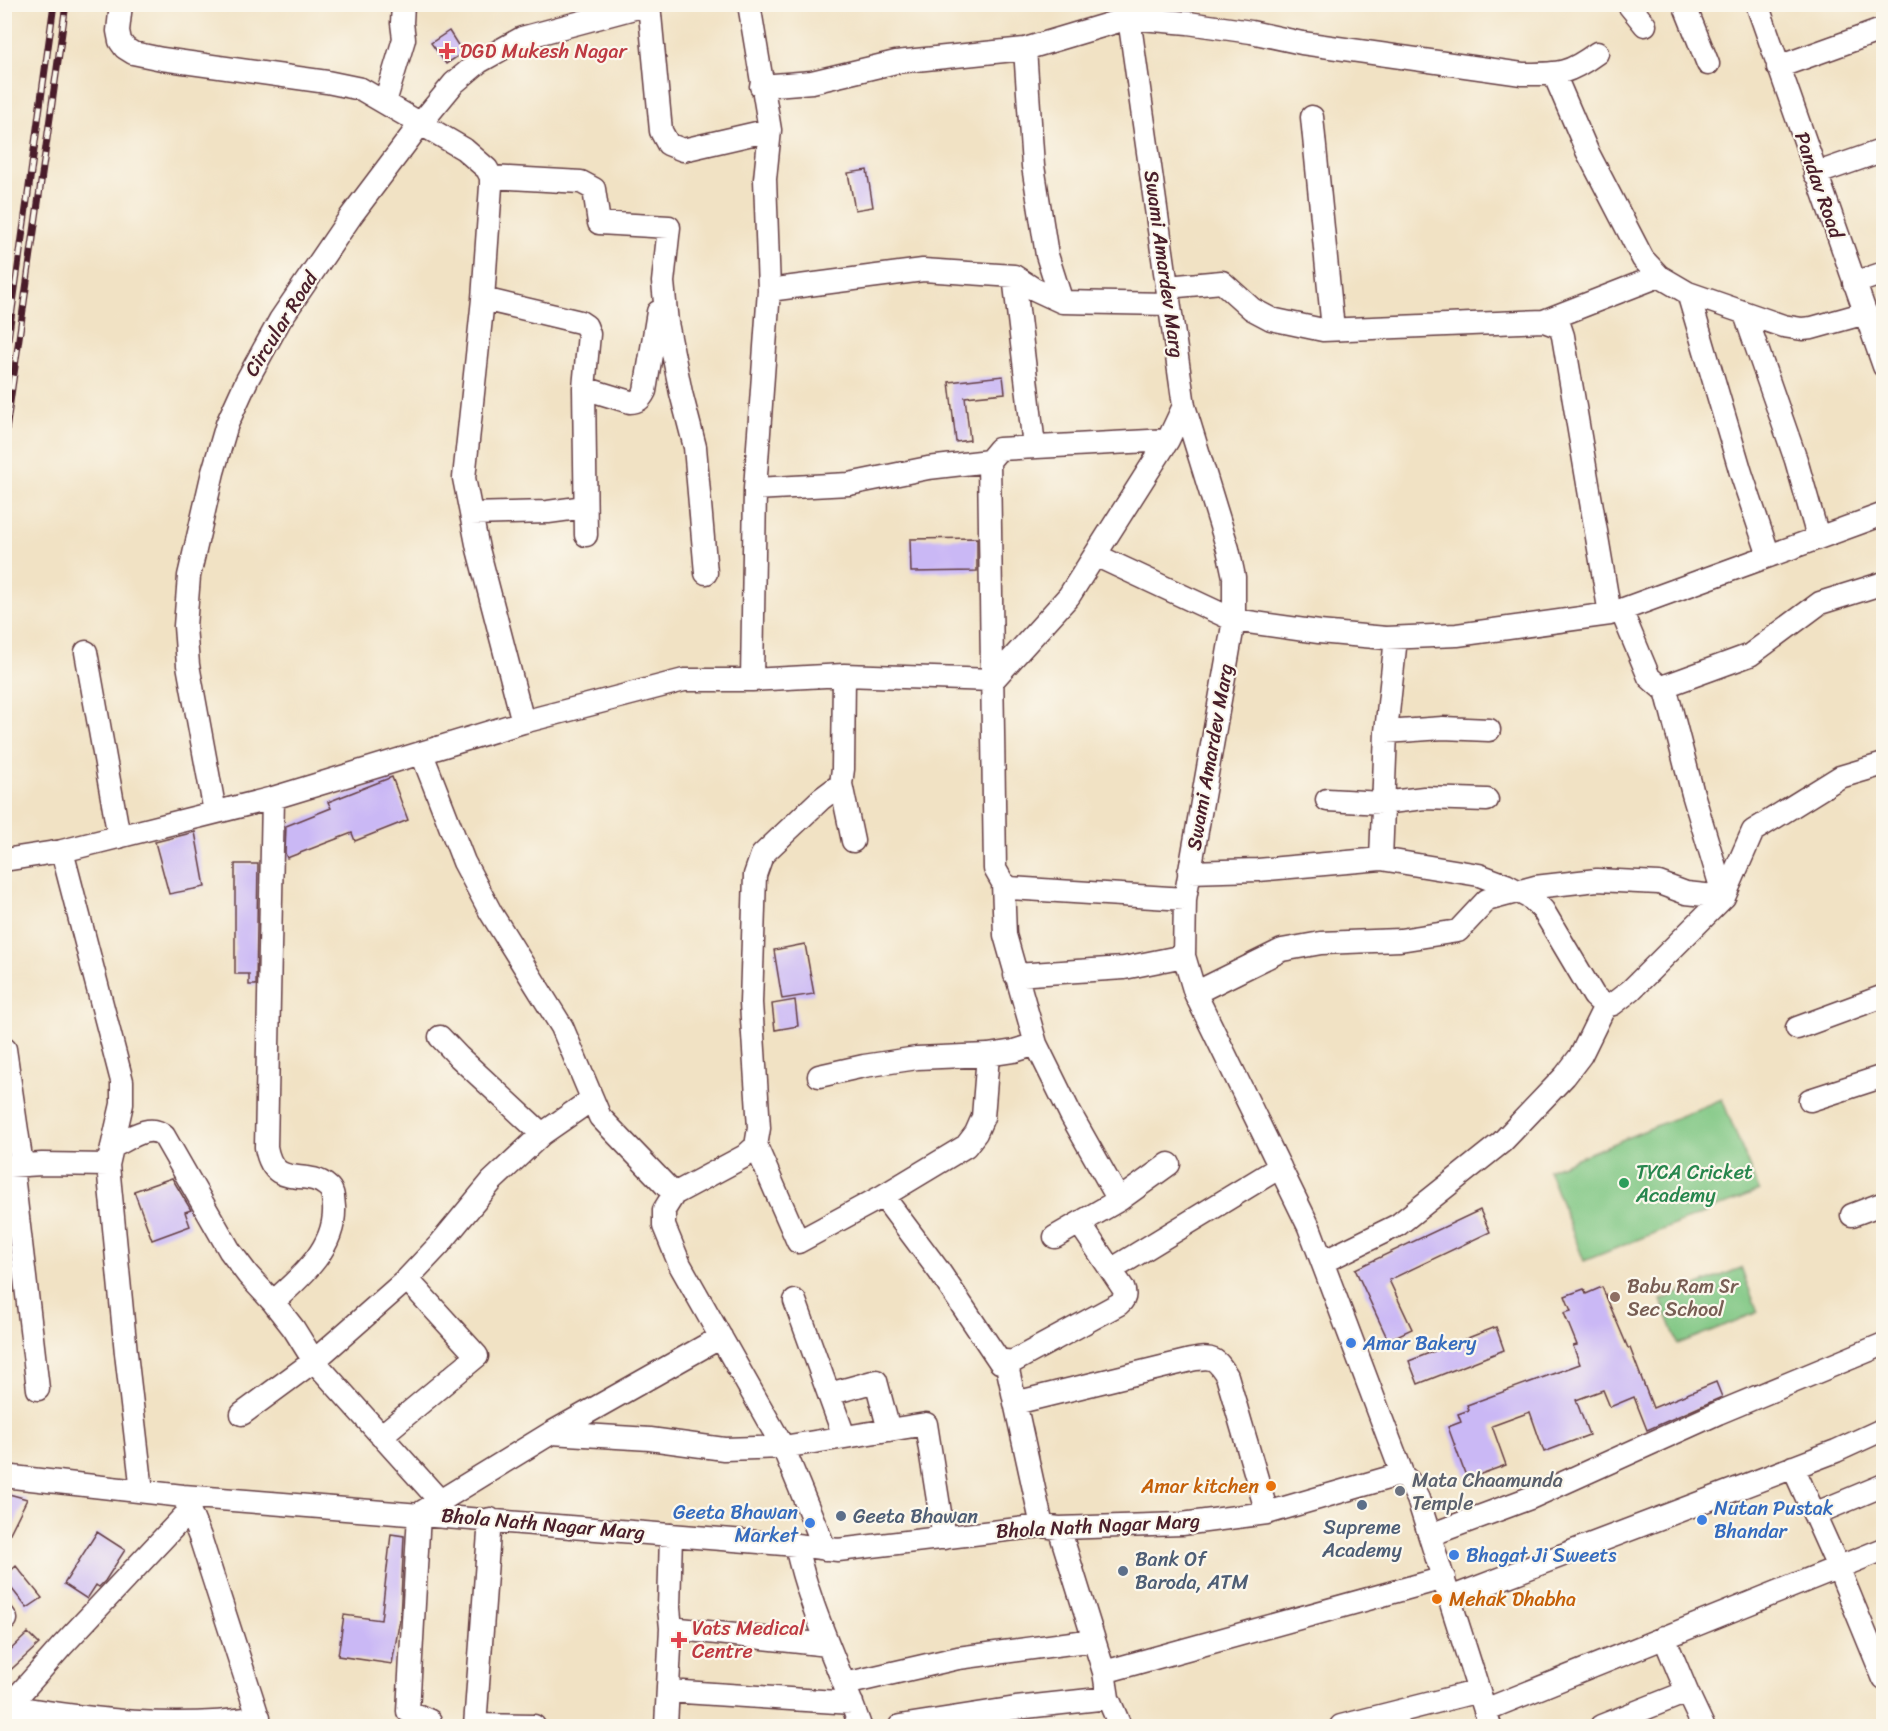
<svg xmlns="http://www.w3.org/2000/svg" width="1888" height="1731" font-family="Sriracha,sans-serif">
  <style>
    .green { fill: #7ec682; stroke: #647256; stroke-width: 1.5 }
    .building { fill: #cab8f5 }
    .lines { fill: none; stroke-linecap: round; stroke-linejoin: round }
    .minor-casing { stroke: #633c42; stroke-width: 25 }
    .minor { stroke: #fff; stroke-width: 22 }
    .rail-casing { stroke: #4a1f2b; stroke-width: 7 }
    .rail { stroke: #fbf7ec; stroke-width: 4.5; stroke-dasharray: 14; stroke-linecap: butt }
    .health-dot { fill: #e0444e; stroke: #fbf7ec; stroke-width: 2 }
    .leisure-dot { fill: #2e9e5b; stroke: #fbf7ec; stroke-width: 2 }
    .education-dot { fill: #8d6e63; stroke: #fbf7ec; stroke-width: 2 }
    .shop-dot { fill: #3f7fe0; stroke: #fbf7ec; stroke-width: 2 }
    .food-dot { fill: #e8710a; stroke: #fbf7ec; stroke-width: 2 }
    .worship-dot { fill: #6b7280; stroke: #fbf7ec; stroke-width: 2 }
    .service-dot { fill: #5c6f8a; stroke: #fbf7ec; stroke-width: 2 }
    .labels { text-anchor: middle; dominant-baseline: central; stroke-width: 4.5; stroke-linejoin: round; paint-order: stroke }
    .health-label { font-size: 20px; fill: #be3a42; stroke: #fbf7ec; text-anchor: start }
    .street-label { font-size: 20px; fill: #4a1f2b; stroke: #fbf7ec }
    .leisure-label { font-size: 20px; fill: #27864d; stroke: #fbf7ec; text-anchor: start }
    .education-label { font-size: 20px; fill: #785e54; stroke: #fbf7ec; text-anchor: start }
    .shop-label { font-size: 20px; fill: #366cbe; stroke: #fbf7ec; text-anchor: start }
    .worship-label { font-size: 20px; fill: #5b616d; stroke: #fbf7ec; text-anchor: start }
    .food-label { font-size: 20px; fill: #c56008; stroke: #fbf7ec; text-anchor: end }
    .service-label { font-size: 20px; fill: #4e5e75; stroke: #fbf7ec; text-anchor: start }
  </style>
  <rect width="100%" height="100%" fill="#fbf7ec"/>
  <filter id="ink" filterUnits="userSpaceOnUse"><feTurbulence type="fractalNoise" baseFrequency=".0167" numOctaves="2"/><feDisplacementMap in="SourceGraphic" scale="12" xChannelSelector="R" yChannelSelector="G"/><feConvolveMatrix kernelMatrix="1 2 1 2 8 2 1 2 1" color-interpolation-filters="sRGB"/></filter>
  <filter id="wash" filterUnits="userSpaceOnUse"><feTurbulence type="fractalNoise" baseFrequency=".008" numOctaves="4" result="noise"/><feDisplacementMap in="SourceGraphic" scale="24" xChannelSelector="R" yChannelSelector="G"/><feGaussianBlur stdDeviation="1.35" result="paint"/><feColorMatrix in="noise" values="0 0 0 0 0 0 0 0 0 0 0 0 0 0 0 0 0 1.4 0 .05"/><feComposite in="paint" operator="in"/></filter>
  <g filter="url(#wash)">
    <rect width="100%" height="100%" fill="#f1e2c4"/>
    <path class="green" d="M1722,1099L1759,1191L1584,1261L1548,1170Z
      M1741,1268L1758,1312L1678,1344L1661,1300Z"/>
    <g id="blocks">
      <path class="building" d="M449,31L463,53L446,64L431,43Z
        M867,170L873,207L855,210L848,173Z
        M1003,376L1005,393L965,397L970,440L956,442L949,382Z
        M977,538V571L911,572L910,539Z
        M392,777L408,820L355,841L352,833L287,858L285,853L286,826L331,808L328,802Z
        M195,832L205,887L169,894L155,842Z
        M235,864H258L256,985H249V974H235Z
        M805,944L814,994L782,999L774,950Z
        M795,1000L798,1026L775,1030L772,1004Z
        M172,1178L191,1210L185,1212L190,1226L152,1240L134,1191Z
        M1480,1210L1490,1232L1389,1280L1412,1329L1388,1340L1355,1269Z
        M1602,1287L1628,1348H1630L1653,1408L1716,1382L1722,1397L1647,1430L1634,1397L1610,1407L1603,1390L1576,1400L1589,1435L1544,1452L1530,1412L1492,1426L1506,1465L1467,1479L1448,1427L1461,1422L1458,1414L1469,1410L1467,1405L1580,1364L1573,1346L1577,1345L1564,1313L1571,1311L1565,1296L1584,1289L1586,1294Z
        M1496,1327L1504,1350L1418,1384L1409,1361Z
        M9,1494L27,1499L4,1545V1503Z
        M97,1532L125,1550L105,1581L99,1587L96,1585L87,1599L64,1584Z
        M391,1534L404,1536L400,1619L392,1664L338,1656L344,1615L381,1620Z
        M16,1566L42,1598L27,1608L4,1579V1577Z
        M28,1633L39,1644L4,1676V1656Z"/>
    </g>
  </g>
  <g filter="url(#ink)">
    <use href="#blocks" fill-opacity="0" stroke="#633c42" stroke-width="1.5"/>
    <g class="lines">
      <g class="minor-casing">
        <path id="minor" d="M121,4L118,31L120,41L125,48L133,53L162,59L327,82L361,89L464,149L487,169L491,177V186L483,299L464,478L478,549L523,722
          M649,4L661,131L668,144L683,150L770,130
          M749,4L770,130L765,179L769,290L755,489L752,680
          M1127,4L1184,406L1228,549L1234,577V620L1185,899L1184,956L1195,993L1309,1227L1403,1476
          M1628,4L1645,25
          M1684,4L1708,64
          M1757,4L1884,366
          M1025,49L1033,166L1047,255L1062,302
          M1778,67L1884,29
          M1554,74L1587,151L1643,259L1659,276L1688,293L1783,326L1802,329L1812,328L1866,313
          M761,86L812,82L896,62L1025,49L1129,18L1188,23L1251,32L1302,43L1522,74C1559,74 1567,75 1597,53
          M385,102L404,39L402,23L403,4
          M1312,117L1333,329
          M1815,174L1884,150
          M491,177L581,182L594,189L599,223L669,227L663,282L667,323L681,393L695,447L706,573
          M1854,283L1884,273
          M1167,287L1222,282L1252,309L1271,319L1323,330L1544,321L1560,327L1563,336L1610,614
          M769,290L923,270L1014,276
          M1688,293L1741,473L1769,556
          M483,299L580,322L586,326L589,334L584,388L586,535
          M1745,314L1796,460L1818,537
          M1544,321L1659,276
          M584,388L630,402C638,402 641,399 645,391L658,312
          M1168,440L999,449L989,461L995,869L1003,883L1010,888L1185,899
          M1034,446L1014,276L1034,289L1062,302L1169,304
          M755,489L849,484L928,468L989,461
          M471,514L548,512L585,507
          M1095,555L1234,620L1319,632L1386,638L1457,635L1610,614L1884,514
          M1621,610L1649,677L1659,686H1665L1750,655L1820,603L1884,583
          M86,652L119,837
          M844,675L843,769L841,784L821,799L762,855L755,875L751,1003L759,1128L756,1146L798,1242L883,1196L966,1146L976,1133L983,1117L988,1055
          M1665,686L1693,794L1724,897
          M1386,732L1443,728L1489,730
          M422,754L464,862L491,913L562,1027L600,1117L674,1194
          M841,784L853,841
          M1327,800L1382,803L1424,798L1487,800
          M215,812L188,665L185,626L189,576L213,472L227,424L247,380L280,320L351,216L421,123L454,83L479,62L522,38L649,4
          M62,851L122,1081V1104L108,1165L126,1353L142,1491
          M1381,859L1386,732L1396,638
          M4,860L62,851L273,798L523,722L684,680H752L844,675L993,680L1069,596L1168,440L1184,406
          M1189,872L1258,870L1381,859L1479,875L1506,885L1532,899L1543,910L1594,996L1605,1006L1613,1004L1631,990L1724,897L1753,831L1840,777L1884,764
          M1003,883L1005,935L1036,1044L1071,1115L1119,1200
          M1015,975L1124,968L1184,956
          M1195,993L1282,950L1321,943L1400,940L1458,931L1487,900L1535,887L1597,880L1659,883L1686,893L1724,897
          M1797,1028L1884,996
          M440,1037L459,1057L542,1134
          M5,1049L22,1165
          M819,1076L864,1066L917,1058L988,1055L1014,1051L1036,1044
          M1810,1100L1884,1076
          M756,1146L745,1156L674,1194L664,1210V1226L680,1265L783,1447L825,1549
          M112,1147C128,1140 149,1122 164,1136L230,1251L248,1275L273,1302L294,1329L314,1361L440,1501
          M9,1166L42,1164L108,1165
          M12,1166L38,1389
          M883,1196L939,1271L1000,1362L1014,1361L1119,1304C1125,1299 1126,1295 1123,1288L1080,1224
          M1852,1215L1884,1203
          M1055,1237L1119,1200L1169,1164
          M1323,1262L1398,1225L1502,1142L1565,1076L1581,1055L1605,1006
          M1111,1270L1280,1167
          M795,1301L844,1436
          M273,1302C300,1278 336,1248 334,1207C333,1199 334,1191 327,1186C306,1167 274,1192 266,1147L273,798
          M1006,1361L1042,1526
          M829,1394L876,1381L889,1430
          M1015,1403L1191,1360C1213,1356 1216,1358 1227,1376L1267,1513
          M242,1414L314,1361L405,1281L439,1245L492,1181L542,1134L591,1100
          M551,1433L650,1439L724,1449L783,1447L926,1424L944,1538
          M381,1436L477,1356L407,1279
          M1793,1467L1838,1567L1884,1679
          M4,1476L183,1496L796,1545L838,1550L1042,1526L1059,1528L1182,1524L1267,1513L1398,1475L1403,1476L1409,1481L1418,1499L1490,1726
          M185,1500L200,1537L261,1726
          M1814,1514L1884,1485
          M1059,1528L1104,1672L1108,1698L1120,1726
          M1430,1535L1530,1498L1718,1413L1884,1344
          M796,1545C809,1608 839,1666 860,1726
          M1450,1598L1836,1451L1884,1429
          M4,1616L6,1619
          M671,1628L828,1645
          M1104,1672L1444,1578
          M845,1684L958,1658L1094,1640
          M668,1691L852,1703
          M1687,1692L1703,1726
          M9,1706C93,1720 174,1730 259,1717
          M1485,1710L1884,1549
          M4,1714L9,1706L62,1646L189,1511
          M475,1725L534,1726
          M429,1726L430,1721L408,1711L419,1514L551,1433L721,1337
          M475,1726L490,1519
          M666,1726L671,1628L669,1608L671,1535
          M900,1726L1016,1708L1108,1698
          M1341,1726L1479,1691
          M1601,1726L1687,1692L1664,1637"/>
      </g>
      <use href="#minor" class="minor"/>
      <g class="rail-casing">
        <path id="rail" d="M4,369L54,4
          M4,445L66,4"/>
      </g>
      <use href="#rail" class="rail"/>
    </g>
  </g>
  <g class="health-dot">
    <path d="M444 42h6v6h6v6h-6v6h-6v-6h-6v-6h6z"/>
    <path d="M676 1631h6v6h6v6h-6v6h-6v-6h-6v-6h6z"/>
  </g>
  <circle class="leisure-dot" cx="1624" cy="1183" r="6"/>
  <circle class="education-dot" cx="1615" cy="1297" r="6"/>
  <g class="shop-dot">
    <circle cx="1351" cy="1343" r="6"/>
    <circle cx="1702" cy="1520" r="6"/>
    <circle cx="810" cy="1523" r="6"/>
    <circle cx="1454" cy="1555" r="6"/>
  </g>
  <g class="food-dot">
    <circle cx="1271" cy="1486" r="6"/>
    <circle cx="1437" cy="1599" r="6"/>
  </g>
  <circle class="worship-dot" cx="1400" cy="1491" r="6"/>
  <g class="service-dot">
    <circle cx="1362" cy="1505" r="6"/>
    <circle cx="841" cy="1516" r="6"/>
    <circle cx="1123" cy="1571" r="6"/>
  </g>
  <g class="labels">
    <g class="health-label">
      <text x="460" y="51">DGD Mukesh Nagar</text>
      <text x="692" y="1628">Vats Medical<tspan x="692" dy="23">Centre</tspan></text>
    </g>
    <g class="street-label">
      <text transform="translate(1819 185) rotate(71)">Pandav Road</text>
      <text transform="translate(1164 264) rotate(82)">Swami Amardev Marg</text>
      <text transform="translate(281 324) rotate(-58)">Circular Road</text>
      <text transform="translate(1210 757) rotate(-80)">Swami Amardev Marg</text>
      <text transform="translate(543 1524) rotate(5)">Bhola Nath Nagar Marg</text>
      <text transform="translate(1098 1526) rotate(-3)">Bhola Nath Nagar Marg</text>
    </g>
    <g class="leisure-label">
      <text x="1636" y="1172">TYCA Cricket<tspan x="1636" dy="23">Academy</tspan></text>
    </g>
    <g class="education-label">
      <text x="1627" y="1286">Babu Ram Sr<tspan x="1627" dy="23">Sec School</tspan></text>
    </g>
    <g class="shop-label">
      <text x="1363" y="1343">Amar Bakery</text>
      <text x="1714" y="1508">Nutan Pustak<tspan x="1714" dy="23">Bhandar</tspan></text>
      <text x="798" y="1512" text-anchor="end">Geeta Bhawan<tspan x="798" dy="23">Market</tspan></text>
      <text x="1466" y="1555">Bhagat Ji Sweets</text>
    </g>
    <g class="worship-label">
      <text x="1412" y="1480">Mata Chaamunda<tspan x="1412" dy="23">Temple</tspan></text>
    </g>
    <g class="food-label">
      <text x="1259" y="1486">Amar kitchen</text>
      <text x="1449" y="1599" text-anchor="start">Mehak Dhabha</text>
    </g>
    <g class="service-label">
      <text x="853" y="1516">Geeta Bhawan</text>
      <text x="1362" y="1527" text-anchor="middle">Supreme<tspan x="1362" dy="23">Academy</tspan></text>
      <text x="1135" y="1559">Bank Of<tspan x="1135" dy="23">Baroda, ATM</tspan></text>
    </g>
  </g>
  <rect width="1888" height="1731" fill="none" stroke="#fbf7ec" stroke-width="24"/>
</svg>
